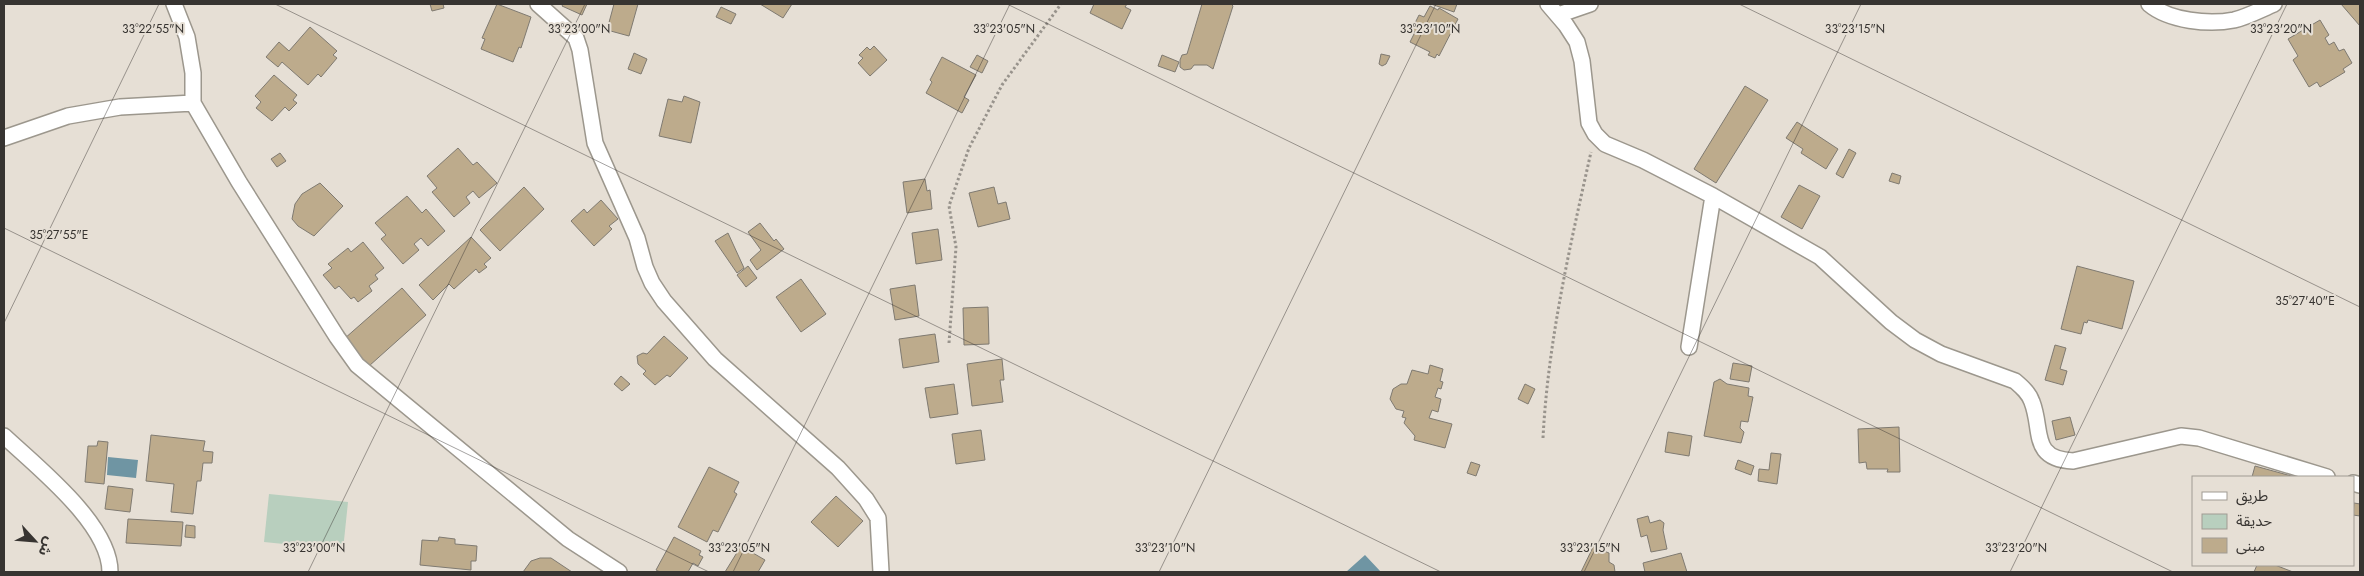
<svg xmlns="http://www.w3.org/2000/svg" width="2364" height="576" font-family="Jost,'Noto Sans Arabic',sans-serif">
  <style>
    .green { fill: #b8cfbe }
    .water { fill: #6f95a3 }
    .building { fill: #bdab8c; stroke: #7f7a71 }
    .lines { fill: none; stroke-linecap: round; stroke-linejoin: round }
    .street-casing { stroke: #9c978d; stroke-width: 18 }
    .path { stroke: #98938c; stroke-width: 3; stroke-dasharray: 2.5 2.5; stroke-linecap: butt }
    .street { stroke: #fff; stroke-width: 15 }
    .ticks { fill: none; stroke: #373431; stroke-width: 1; stroke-opacity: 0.45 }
    .ticks-label { font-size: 12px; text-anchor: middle; fill: #373431; stroke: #e6dfd5; stroke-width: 4; stroke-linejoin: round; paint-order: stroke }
  </style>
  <rect width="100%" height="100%" fill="#e6dfd5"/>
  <path class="green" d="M269,494L348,502L343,550L264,542Z"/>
  <path class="water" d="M108,457L138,460L136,478L107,475Z
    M1365,555L1381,572H1346Z"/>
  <path class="building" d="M430,4H443L444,8L432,11Z
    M497,4L531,17L521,48L519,47L513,62L481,49L485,39L482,38Z
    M563,4H587L582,15L562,6Z
    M614,4H638L629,36L607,30Z
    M760,4H792L783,18Z
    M1094,4H1127L1125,7L1131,10L1122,29L1090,13Z
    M1202,4H1231L1233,6L1213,69L1207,65H1194L1191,69L1184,70L1180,67V60L1182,55L1187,54Z
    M1431,4H1457L1454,12Z
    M2341,4H2360V26Z
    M1430,6L1438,10L1439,8L1458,19L1439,56L1437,54L1435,58L1428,55L1430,52L1410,42L1415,32L1411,31L1419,15L1424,17Z
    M721,7L736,14L731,24L716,17Z
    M2320,20L2329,35L2325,38L2329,45L2334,42L2339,51L2344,49L2352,63L2343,69L2345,72L2320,87L2317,82L2309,87L2293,60L2298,56L2288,39Z
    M310,27L337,51L333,55L337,58L321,77L318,74L308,85L282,62L278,67L266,57L279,42L289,51Z
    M874,46L887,60L870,76L858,63L863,58L859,55L867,47L870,50Z
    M634,53L647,59L641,74L628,69Z
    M1381,54L1390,56L1386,64L1382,66L1379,64Z
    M977,55L988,61L982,73L970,67Z
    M1162,55L1179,62L1175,72L1158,66Z
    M942,57L976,75L964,97L969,100L962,113L926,93L932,82L930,80Z
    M274,75L297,95L293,100L297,103L289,111L285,107L272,121L256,108L261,102L255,96Z
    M1745,86L1768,100L1716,183L1694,169Z
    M684,96L700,102L691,143L659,136L668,99L682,102Z
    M1797,122L1838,149L1826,169L1801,153L1803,149L1786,138Z
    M458,148L473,165L477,162L497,183L479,198L473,191L466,197L470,203L454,217L432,192L437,188L427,176Z
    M1849,149L1856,153L1843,178L1836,174Z
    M280,153L286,161L277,167L271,159Z
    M1892,173L1901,176L1899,184L1889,181Z
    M925,179L927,191L930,190L932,209L907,213L903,182Z
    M320,183L343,206L314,236L298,226L292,219L295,204L302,194Z
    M1799,185L1820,196L1802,229L1781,217Z
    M524,187L544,209L500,251L480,230Z
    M994,187L998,204L1006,202L1010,219L978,227L969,193Z
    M407,196L422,213L426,209L445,231L428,246L421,238L414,244L419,250L403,264L381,239L386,235L375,223Z
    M601,200L618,219L609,226L612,229L594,246L571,221L584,209L587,213Z
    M760,223L774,241L776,239L784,249L757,270L750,260L761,250L748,232Z
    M938,229L942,260L916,264L912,233Z
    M728,233L744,268L737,273L715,241Z
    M471,237L491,258L484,264L487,267L479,273L476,269L454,289L449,284L433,300L419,285Z
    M363,242L384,268L375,275L378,279L369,286L372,291L358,302L354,297L351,299L339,286L335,289L323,275L332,268L328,264L348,248L351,252Z
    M748,266L757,278L746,287L737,275Z
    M2077,266L2134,281L2122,329L2088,320L2087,323L2084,322L2081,334L2061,329Z
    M801,279L826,314L801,332L776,297Z
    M915,285L919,316L895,320L890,289Z
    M402,288L426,315L369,366L344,339Z
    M988,307L989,344L964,345L963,308Z
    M935,334L939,362L903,368L899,339Z
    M664,336L688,358L670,377L667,375L655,385L643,374L646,371L638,364L637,356L643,353L647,354Z
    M2055,345L2066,348L2060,369L2067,371L2063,385L2045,380Z
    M1002,359L1004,380H1000L1003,402L972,406L967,364Z
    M1733,363L1752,366L1749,382L1730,379Z
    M1430,365L1443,369L1440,381L1443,382L1441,389L1438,388L1435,397L1441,399L1438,412L1432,410L1429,418L1452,424L1445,448L1414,440L1415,436L1404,423L1406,418L1402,417L1404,411L1396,409L1390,399L1393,389L1401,384H1407L1412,370L1428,374Z
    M621,376L630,384L622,391L614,384Z
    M1720,379L1727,384L1749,388L1748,396L1753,397L1748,422L1741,421L1740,428L1744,432L1741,443L1704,436L1714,382Z
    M954,384L958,414L930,418L925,388Z
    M1525,384L1535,389L1528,404L1518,399Z
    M2070,417L2075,435L2056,440L2052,421Z
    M1899,427L1900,472H1887L1888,469H1867L1866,462L1859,463L1858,429Z
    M981,430L985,460L956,464L952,434Z
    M1668,432L1692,436L1689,456L1665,452Z
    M151,435L205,441L203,451L213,452L212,463H203L201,481H197L193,514L171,512L174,484L146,481Z
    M98,441L108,442L104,484L85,482L88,446H97Z
    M1771,453L1781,454L1777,484L1758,481L1759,469L1769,470Z
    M1738,460L1754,466L1751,475L1735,469Z
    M1471,462L1480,465L1476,476L1467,473Z
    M2255,466L2295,477H2252Z
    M709,467L739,482L734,492L737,494L718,532L713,530L707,542L678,527Z
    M108,486L133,489L130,512L105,509Z
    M836,496L863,521L838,547L811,522Z
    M2354,503L2360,504V516L2353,515Z
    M1648,516L1650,523L1660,520L1664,523L1663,530L1667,549L1651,552L1647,535L1641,537L1637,519Z
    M128,519L183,522L181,546L126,543Z
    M186,525L195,526V538L185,537Z
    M439,537L455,539V544L477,546L476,561H471V570L420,565L422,540L438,541Z
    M674,537L701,551L699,555L703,557L698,566L693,563L688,572H660L656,570Z
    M1595,543L1601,544L1604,547V551L1609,553V562L1614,565L1615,572H1581Z
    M741,546L765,560L758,572H725Z
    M1681,553L1687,572H1645L1643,563Z
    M540,558H551L572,572H523L531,561Z
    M2257,565H2275L2293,572H2254Z"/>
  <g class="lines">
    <g class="street-casing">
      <path id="street" d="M174,4L187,37L193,73V103L239,182L337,337L357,365L568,539L619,572
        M538,4L576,38L580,50L595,143L637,238L645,267L652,283L664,301L715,359L838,468L866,499L878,518L881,572
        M1548,4L1566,25L1577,42L1582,61L1589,123L1595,134L1605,144L1643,160L1713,196L1820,257L1891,322L1915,340L1941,354L2015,381C2022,387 2029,393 2032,402C2043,430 2030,459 2073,461L2181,436L2199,438L2327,477
        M2149,4C2169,21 2209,25 2234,20C2247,17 2262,9 2274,4
        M1558,15L1590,4
        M4,138L68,116L120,107L193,103
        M1689,347L1713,196
        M4,436C37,467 110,524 110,572
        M2353,483L2360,485"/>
    </g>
    <path class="path" d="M949,343L956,247L949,206L969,148L1002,85L1061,4
      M1543,438C1548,341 1570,246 1591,152"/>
    <use href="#street" class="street"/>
  </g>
  <path class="ticks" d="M275,4L1441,572M1007,4L2173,572M1739,4L2360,307M4,228L709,572M4,323L159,4M308,572L585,4M733,572L1010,4M1159,572L1436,4M1584,572L1861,4M2010,572L2287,4"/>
  <g class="ticks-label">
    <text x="153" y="33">33°22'55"N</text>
    <text x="579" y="33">33°23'00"N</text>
    <text x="1004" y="33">33°23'05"N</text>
    <text x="1430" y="33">33°23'10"N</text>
    <text x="1855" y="33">33°23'15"N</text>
    <text x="2281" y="33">33°23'20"N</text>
    <text x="59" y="239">35°27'55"E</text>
    <text x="2305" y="305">35°27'40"E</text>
    <text x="314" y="552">33°23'00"N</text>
    <text x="739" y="552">33°23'05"N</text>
    <text x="1165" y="552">33°23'10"N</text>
    <text x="1590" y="552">33°23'15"N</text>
    <text x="2016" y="552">33°23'20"N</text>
  </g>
  <rect width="2364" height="576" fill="none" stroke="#373431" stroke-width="10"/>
  <rect x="2192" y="476" width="162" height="90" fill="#e6dfd5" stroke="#a09b93"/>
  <rect x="2202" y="492" width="25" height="8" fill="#ffffff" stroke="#a09b93"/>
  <text x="2236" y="501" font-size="15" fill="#373431">طريق</text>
  <rect x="2202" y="514" width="25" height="15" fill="#b8cfbe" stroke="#a09b93"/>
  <text x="2236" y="526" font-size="15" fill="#373431">حديقة</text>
  <rect x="2202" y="538" width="25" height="15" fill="#bdab8c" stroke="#a09b93"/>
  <text x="2236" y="551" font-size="15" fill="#373431">مبنى</text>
  <g transform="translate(35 541) rotate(116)" stroke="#e6dfd5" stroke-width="4" paint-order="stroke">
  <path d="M0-4L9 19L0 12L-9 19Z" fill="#373431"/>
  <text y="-8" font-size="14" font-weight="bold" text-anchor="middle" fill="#373431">ش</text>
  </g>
</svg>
